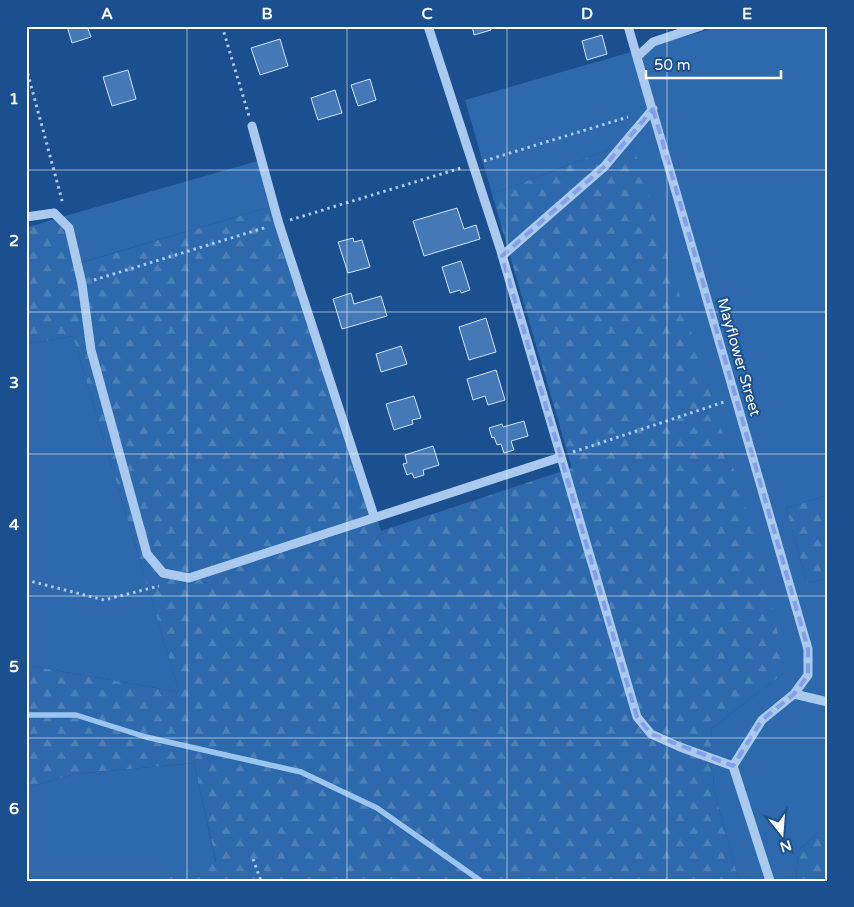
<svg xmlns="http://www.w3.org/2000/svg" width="854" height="907" font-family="'Varela Round',sans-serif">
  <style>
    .grass { fill: #2e69ad }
    .forest { fill: url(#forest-firs) }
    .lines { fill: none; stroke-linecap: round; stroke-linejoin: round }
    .stream { stroke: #9cc4f0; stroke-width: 5.5 }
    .building { fill: #4478b7; stroke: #cfe3fa }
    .path { stroke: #a9c9ee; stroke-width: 3; stroke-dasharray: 2.5 4; stroke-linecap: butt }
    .minor { stroke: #a9c9ee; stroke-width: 9 }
    .marked { fill: none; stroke: #839eea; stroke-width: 4; stroke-dasharray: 10 6; stroke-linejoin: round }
    .grid { fill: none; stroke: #fff; stroke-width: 1; stroke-opacity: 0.55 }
    .labels { text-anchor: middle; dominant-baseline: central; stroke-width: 4; stroke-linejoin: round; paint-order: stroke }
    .street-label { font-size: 15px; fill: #fff; stroke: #1b4f8f }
    .neatline { fill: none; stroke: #fff; stroke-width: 2 }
    .grid-label { font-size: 16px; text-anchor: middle; font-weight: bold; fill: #fff }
  </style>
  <defs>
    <pattern id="forest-firs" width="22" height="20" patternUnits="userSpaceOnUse" patternTransform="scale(1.25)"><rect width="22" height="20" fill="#2e69ad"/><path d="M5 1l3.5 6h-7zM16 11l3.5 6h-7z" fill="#4d80b9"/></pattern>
  </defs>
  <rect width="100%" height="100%" fill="#1b4f8f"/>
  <path class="grass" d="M721,26H828V495L786,508L807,583L828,578V831H820L798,851L796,881H739L714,791L711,729L785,672L632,141L492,194L465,100Z
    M258,161L273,206L76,264L58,218Z
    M73,336L179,692L26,665V344Z
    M194,763L216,863L156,881H26V788L75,774Z"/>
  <path class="forest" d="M632,141L768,580L785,672L711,729L714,791L739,881H156L216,862L194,763L75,774L26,788V665L179,692L73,336L26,344V228L58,218L77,264L273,206L381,531L572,468L492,194Z
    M828,495V578L807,583L786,508Z
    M820,831H828V881H796L798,851Z"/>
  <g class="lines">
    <path class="stream" d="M26,715H76L146,737L301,772L377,808L481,881"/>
  </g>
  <path class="building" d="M67,26H87L91,37L72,43Z
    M472,26H490L491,30L474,35Z
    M602,35L607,54L587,60L582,41Z
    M280,39L288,66L260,75L251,48Z
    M128,70L136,99L112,106L103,77Z
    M370,79L376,100L358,106L351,85Z
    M335,90L342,113L318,120L311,98Z
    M457,208L464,229L476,225L480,239L424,256L413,221Z
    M353,238L354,242L362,240L370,267L348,273L338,242Z
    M461,261L470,290L461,293L460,290L450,293L442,267Z
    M351,293L354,304L381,296L387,316L342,329L333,299Z
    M486,318L496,352L469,360L459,327Z
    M401,346L407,364L381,372L376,354Z
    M496,370L505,400L488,405L485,396L473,400L467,379Z
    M414,396L421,418L412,420L413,424L394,430L386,404Z
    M524,421L528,436L511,441L514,450L504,453L501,444L497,445L494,437L492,438L489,428L502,424L503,427Z
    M433,446L439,465L423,470L424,475L414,478L412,473L407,475L403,464L407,463L405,455Z"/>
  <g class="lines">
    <path class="path" d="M222,26L249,116
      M26,67L63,204
      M484,161L628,117
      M290,220L461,168
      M94,280L267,227
      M573,452L724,402
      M26,580L104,600L159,586
      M253,859L261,881"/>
    <path class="minor" d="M428,26L500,248L637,717L651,734L680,747L733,766
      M628,26L808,649V675L794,694L762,720L733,766L770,881
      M638,56L653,42L701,26
      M252,126L279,224L374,516
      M26,217L54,213L69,228L82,284L91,350L147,554L163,573L189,578L561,457
      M502,256L604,167L653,109
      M794,694L828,702"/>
  </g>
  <path class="marked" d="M653,109L808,649V675L794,694L762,720L733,766L651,734L637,717L502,256L604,167Z"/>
  <path class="grid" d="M187,26V881M347,26V881M507,26V881M667,26V881M26,170H828M26,312H828M26,454H828M26,596H828M26,738H828"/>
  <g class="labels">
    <g class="street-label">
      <text transform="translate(739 357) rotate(74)">Mayflower Street</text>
    </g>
  </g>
  <rect width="854" height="907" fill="none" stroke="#1b4f8f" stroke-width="55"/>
  <g transform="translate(782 834) rotate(163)" stroke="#1b4f8f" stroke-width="4" paint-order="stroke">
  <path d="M0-4L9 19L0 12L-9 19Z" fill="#ffffff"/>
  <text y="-8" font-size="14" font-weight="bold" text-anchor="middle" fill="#ffffff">N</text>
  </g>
  <path d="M646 70v8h135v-8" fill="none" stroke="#ffffff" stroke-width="2.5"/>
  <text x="654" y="70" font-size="15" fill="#ffffff" stroke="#1b4f8f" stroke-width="4" paint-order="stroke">50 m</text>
  <rect x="28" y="28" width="798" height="852" class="neatline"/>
  <g class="grid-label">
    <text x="107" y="19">A</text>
    <text x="267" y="19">B</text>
    <text x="427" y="19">C</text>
    <text x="587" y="19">D</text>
    <text x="747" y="19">E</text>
    <text x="14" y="104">1</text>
    <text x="14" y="246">2</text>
    <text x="14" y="388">3</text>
    <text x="14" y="530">4</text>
    <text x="14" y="672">5</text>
    <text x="14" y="814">6</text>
  </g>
</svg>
